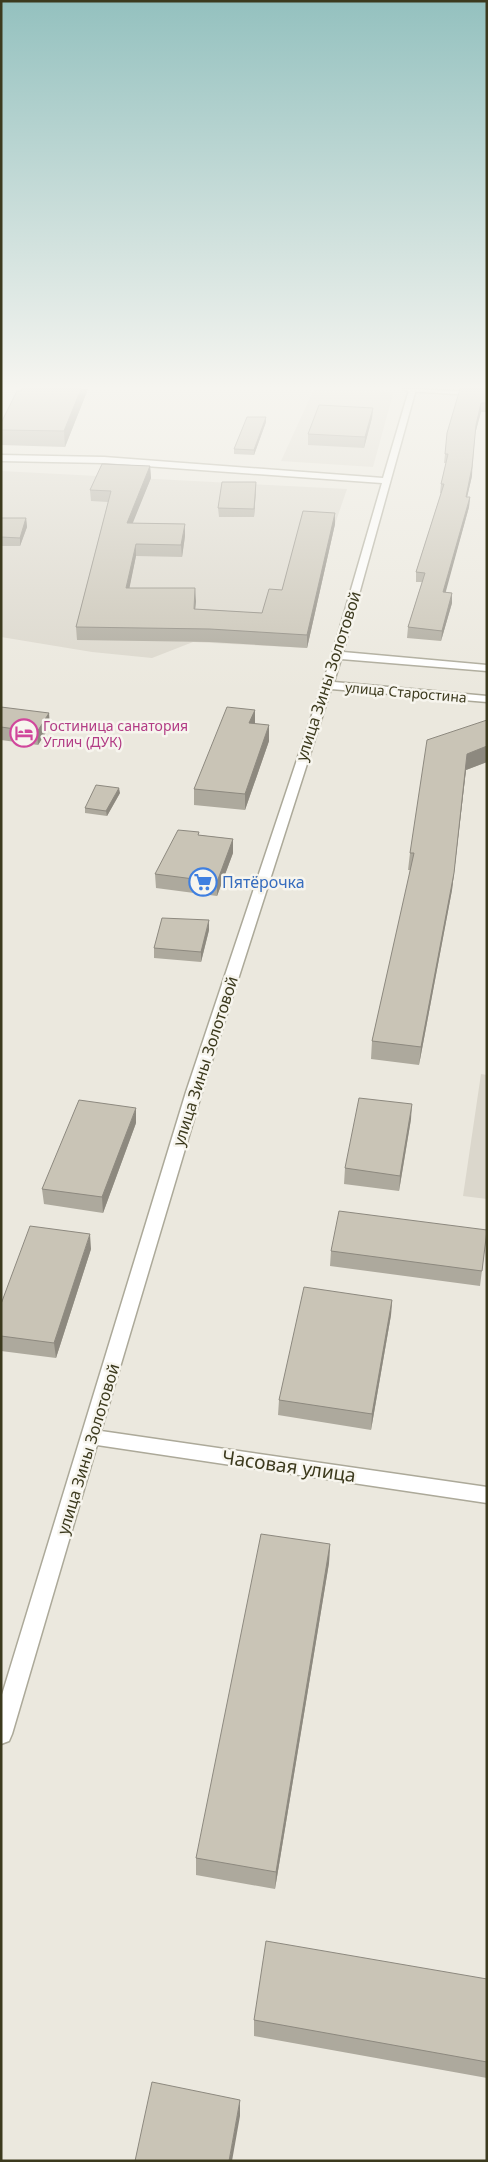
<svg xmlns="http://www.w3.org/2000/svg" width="488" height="2162" font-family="'Noto Sans',sans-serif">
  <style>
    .built { fill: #dbd7cc }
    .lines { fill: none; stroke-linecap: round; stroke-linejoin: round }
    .street-casing { stroke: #aca999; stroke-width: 3 }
    .secondary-casing { stroke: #afab93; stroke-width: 3 }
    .street { fill: #fff; fill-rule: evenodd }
    .secondary { fill: #fff; fill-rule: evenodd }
    .wall { fill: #ada99d }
    .shaded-wall { fill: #8d897f }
    .building { fill: #c9c4b6; stroke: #8d897f }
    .labels { text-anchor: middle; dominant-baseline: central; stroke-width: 5; stroke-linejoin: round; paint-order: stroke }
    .far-street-label { font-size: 14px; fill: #3c3a1e; stroke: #f7f5ee }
    .far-hotel-label { font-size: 14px; fill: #b23c85; stroke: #f7f5ee; text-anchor: start }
    .street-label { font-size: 16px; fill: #3c3a1e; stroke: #f7f5ee }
    .shop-label { font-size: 16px; fill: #366cbe; stroke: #f7f5ee; text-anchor: start }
    .near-street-label { font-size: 19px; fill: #3c3a1e; stroke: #f7f5ee }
  </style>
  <rect width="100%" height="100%" fill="#ebe8de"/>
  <path class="built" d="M314,389H373L393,394L373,467L281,461Z
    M1,471L347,489L335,524L307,648L193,642L152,658L92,652L1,637Z
    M481,1074L487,1075V1199L463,1196Z"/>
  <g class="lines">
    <g class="street-casing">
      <path id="street" d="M416,389L343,652L487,665V671L341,659L334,682L487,696V702L331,689L202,1092L101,1431L487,1487V1503L97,1445L12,1734L9,1741L1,1744V1698L186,1092L332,655L382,483L104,463L1,461V455L104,457L383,478L409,390Z"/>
    </g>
    <g class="secondary-casing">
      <path id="secondary" d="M403,389L487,392V396L407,391Z"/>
    </g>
    <use href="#street" class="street"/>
    <use href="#secondary" class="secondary"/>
  </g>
  <path class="wall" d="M88,389L65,447L1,445V423L21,391Z
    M487,389V412H481L475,434L472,476L467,497H470L469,507L445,592L452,593V603L441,641L407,638L408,627L422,582H416V572L441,493H440L441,484L446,463H444L445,454Z
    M373,408L372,418L364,448L308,445V434Z
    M266,422L254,455L234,454V449Z
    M150,466L151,478L132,523L185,524V536L182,557L136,556L129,588L196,601L195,609L262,613L282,590L335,513V524L307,648L210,642L77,640L76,627L108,502L91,501L90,490Z
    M256,482L254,517H219L218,508Z
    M1,518H26L27,527L20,546H1Z
    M1,707L50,726L38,745L1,740Z
    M255,710V724L269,741L245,810L194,805V789Z
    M487,720V762L466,770L452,890L419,1065L371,1059L372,1041L411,870H408L410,853Z
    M120,793L107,816L85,813V808Z
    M199,835L233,839V853L217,896L156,888L155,874Z
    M209,930L201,962L154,958V948Z
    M411,1119L399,1191L344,1184L345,1168Z
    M136,1123L103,1213L44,1204L42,1189Z
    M487,1230L480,1286L330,1266L331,1251Z
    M91,1249L56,1358L1,1351V1304Z
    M392,1300L391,1315L371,1430L278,1415L279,1400Z
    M330,1544L329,1563L275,1889L196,1875V1858Z
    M487,1979V2078L254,2036V2020Z"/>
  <path class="shaded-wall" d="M81,389H88L65,447L64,431Z
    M481,403V412L475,434L476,425Z
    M373,408L372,418L364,448L365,437Z
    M266,417V422L254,455V450Z
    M150,466L151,478L128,535L127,523Z
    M472,467V476L465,506L466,497Z
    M256,482V490L254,517V509Z
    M470,497L469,507L443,602V592Z
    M335,513V524L307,648V635Z
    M26,518L27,527L20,546V538Z
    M185,524V536L182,557L181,545Z
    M136,544V556L127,600L126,588Z
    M195,588L196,601L194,621V609Z
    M452,593V603L441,641L442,631Z
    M255,710V725L249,723Z
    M49,713L50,726L38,745L37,732Z
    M269,725V741L245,810V794Z
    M487,746V762L466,770L452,890L419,1065L421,1047L467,754Z
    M119,788L120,793L107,816L106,811Z
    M233,839V853L217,896V882Z
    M209,920V930L201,962V952Z
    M412,1104L411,1119L399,1191L400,1176Z
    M136,1108V1123L103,1213L102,1197Z
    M90,1234L91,1249L56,1358L54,1343Z
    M392,1300L391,1315L371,1430L372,1414Z
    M330,1544L329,1563L275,1889L276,1872Z
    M240,2100V2116L232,2161H229Z"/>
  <path class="building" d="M22,389H81L64,431L1,430V423L17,391H21Z
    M460,389H487V403H481L476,425L472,467L466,497H470L443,592L452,593L442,631L408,627L425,573L416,572L444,484H441L448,454H445L447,433Z
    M319,405L373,408L365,437L308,434Z
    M247,417H266L254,450L234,449Z
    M102,464L150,466L127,523L185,524L181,545L136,544L126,588H195L194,609L262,613L269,589L282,590L303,511L335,513L307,635L210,629L76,627L111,491L90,490Z
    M222,482H256L254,509L218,508Z
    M1,518H26L20,538L1,537Z
    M1,707L49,713L37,732L1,727Z
    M227,707L255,710L249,723L269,725L245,794L194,789Z
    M487,720V746L467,754L454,873L421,1047L372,1041L414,853H410L427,740Z
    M96,785L119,788L106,811L85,808Z
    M178,830L199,832L198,835L233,839L217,882L155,874Z
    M162,918L209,920L201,952L154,948Z
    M359,1098L412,1104L400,1176L345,1168Z
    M79,1100L136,1108L102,1197L42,1189Z
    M339,1211L487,1230L482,1271L331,1251Z
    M30,1226L90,1234L54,1343L1,1336V1304Z
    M304,1287L392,1300L372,1414L279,1400Z
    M261,1534L330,1544L276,1872L196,1858Z
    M266,1941L487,1979V2062L254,2020Z
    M152,2082L240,2100L229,2161H135Z"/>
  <linearGradient id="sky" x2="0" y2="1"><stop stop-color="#94c1bf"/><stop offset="0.56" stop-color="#f6f5f0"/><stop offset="1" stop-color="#f6f5f0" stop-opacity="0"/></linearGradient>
  <rect width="488" height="692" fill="url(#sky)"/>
  <defs>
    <g id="hotel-ring" transform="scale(1.4375)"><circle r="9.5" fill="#f7f5ee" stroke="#d1479c" stroke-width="1.5"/><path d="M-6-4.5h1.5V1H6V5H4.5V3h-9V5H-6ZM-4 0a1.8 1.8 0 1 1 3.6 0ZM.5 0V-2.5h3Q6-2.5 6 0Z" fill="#d1479c"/></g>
    <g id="supermarket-ring" transform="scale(1.4375)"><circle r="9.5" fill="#f7f5ee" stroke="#3f7fe0" stroke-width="1.5"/><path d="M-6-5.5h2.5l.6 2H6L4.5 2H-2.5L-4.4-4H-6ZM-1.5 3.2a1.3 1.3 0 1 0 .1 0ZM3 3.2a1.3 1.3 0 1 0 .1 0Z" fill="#3f7fe0"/></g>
  </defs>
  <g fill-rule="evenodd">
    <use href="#hotel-ring" x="24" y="733"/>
    <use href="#supermarket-ring" x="203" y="882"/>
  </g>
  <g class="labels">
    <g class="far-street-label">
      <text transform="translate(406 692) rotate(5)">улица Старостина</text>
    </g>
    <g class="far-hotel-label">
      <text x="43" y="725">Гостиница санатория<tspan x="43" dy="16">Углич (ДУК)</tspan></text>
    </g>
    <g class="street-label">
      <text transform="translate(328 676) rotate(-72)">улица Зины Золотовой</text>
      <text transform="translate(205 1061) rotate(-72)">улица Зины Золотовой</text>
      <text transform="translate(88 1449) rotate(-73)">улица Зины Золотовой</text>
    </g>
    <g class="shop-label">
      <text x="222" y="882">Пятёрочка</text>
    </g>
    <g class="near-street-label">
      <text transform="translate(289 1466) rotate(8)">Часовая улица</text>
    </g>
  </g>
  <rect width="488" height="2162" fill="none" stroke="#3c3a1e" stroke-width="5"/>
</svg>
